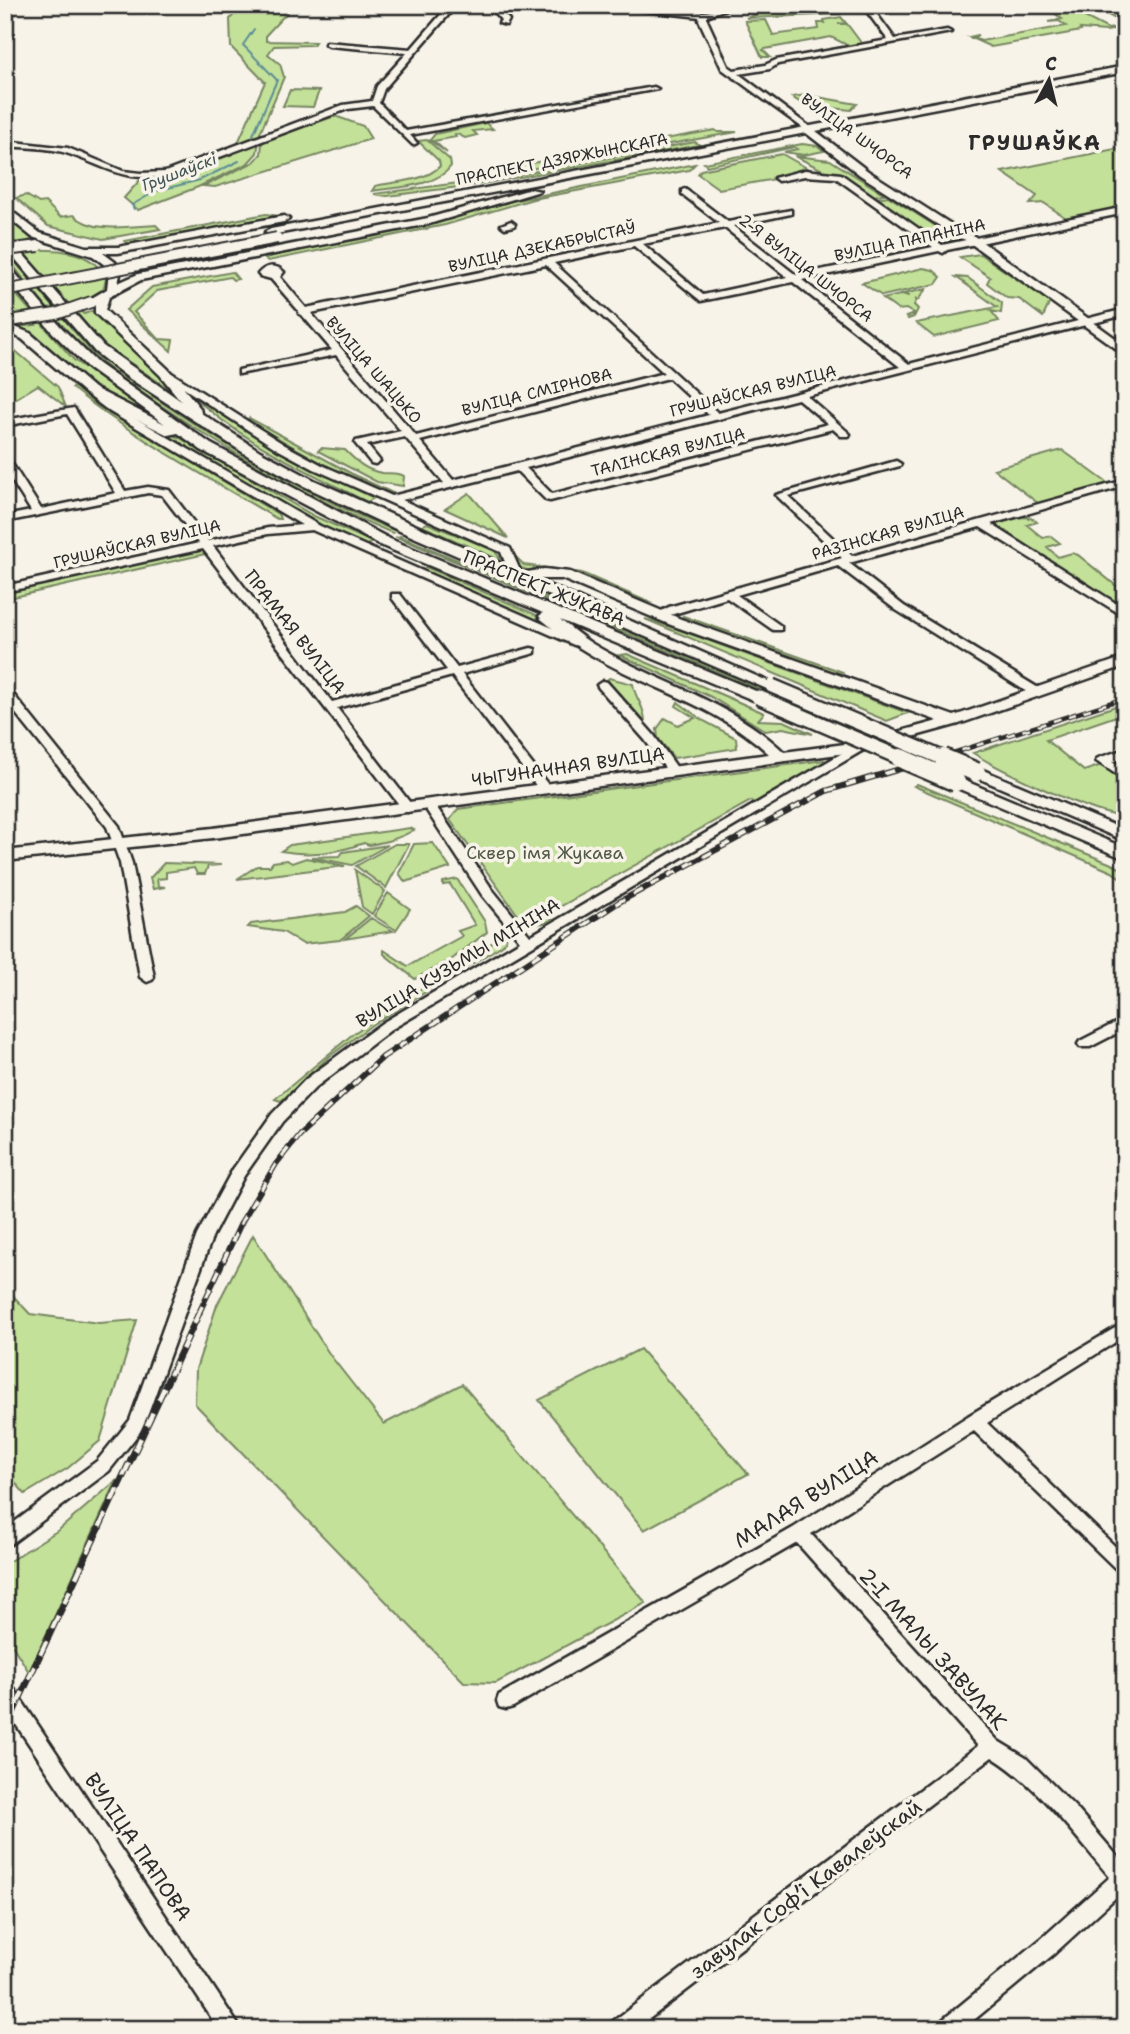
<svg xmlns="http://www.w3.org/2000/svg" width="1130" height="2034" font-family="'Shantell Sans',sans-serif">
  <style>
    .green { fill: #c3e199; stroke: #778662; stroke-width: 2 }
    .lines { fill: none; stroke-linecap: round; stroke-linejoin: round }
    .stream-far1 { stroke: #5d8c95; stroke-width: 2 }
    .stream { stroke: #5d8c95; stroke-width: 2.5 }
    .minor-casing { stroke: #2b2b2b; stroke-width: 5 }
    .major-casing { stroke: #2b2b2b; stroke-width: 5 }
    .minor { fill: #f7f3e8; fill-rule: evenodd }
    .major { fill: #f7f3e8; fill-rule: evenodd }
    .rail-far2-casing { stroke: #2b2b2b; stroke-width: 4.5 }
    .rail-far1-casing { stroke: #2b2b2b; stroke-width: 6 }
    .rail-casing { stroke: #2b2b2b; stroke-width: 7 }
    .rail-far2 { stroke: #f7f3e8; stroke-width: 2.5; stroke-dasharray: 8; stroke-linecap: butt }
    .rail-far1 { stroke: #f7f3e8; stroke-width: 3.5; stroke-dasharray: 10; stroke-linecap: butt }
    .rail { stroke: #f7f3e8; stroke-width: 4.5; stroke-dasharray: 14; stroke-linecap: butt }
    .major-bridge-far2-casing { stroke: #2b2b2b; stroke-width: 14; stroke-linecap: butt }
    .major-bridge-far1-casing { stroke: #2b2b2b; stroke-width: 18; stroke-linecap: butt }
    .major-bridge-casing { stroke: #2b2b2b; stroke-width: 23; stroke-linecap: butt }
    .major-bridge-far2 { stroke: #f7f3e8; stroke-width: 10 }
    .major-bridge-far1 { stroke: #f7f3e8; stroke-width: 13 }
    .major-bridge { stroke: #f7f3e8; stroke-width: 18 }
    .labels { text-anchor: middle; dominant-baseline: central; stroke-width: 7; stroke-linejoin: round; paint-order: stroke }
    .far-street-label { font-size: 16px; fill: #2b2b2b; stroke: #f7f3e8 }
    .far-water-label { font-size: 16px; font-style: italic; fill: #405457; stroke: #f7f3e8 }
    .street-label { font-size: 18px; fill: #2b2b2b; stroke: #f7f3e8 }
    .park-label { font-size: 18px; fill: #515846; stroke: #f7f3e8 }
    .far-district-label { font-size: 21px; font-weight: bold; letter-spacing: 2px; fill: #2b2b2b; stroke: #f7f3e8 }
    .near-street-label { font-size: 21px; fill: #2b2b2b; stroke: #f7f3e8 }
  </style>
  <rect width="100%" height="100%" fill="#f7f3e8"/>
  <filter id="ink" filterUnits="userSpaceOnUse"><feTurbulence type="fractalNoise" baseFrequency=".0143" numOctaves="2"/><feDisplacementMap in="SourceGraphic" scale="14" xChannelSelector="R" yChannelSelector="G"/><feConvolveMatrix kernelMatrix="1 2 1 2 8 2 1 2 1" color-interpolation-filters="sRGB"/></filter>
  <g filter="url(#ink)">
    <path class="green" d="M242,5H294L266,35V41L315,42L313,45L274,46L268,54L280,64L284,77L260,133L257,153L247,164L198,187L138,210L124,198L139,181L184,176L182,173L233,154L265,82L231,47L230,19Z
      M786,5H834L840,14L746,18Z
      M1044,5H1125V24L1097,9L1075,12L1108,29L1120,27L1117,25L1119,24L1125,28L1106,31L1080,29L1081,31L991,47L969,37L978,35L974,37L981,41L1066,26L1059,21L1048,22L1062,19Z
      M841,17L846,23L838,24H847L862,44L849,46L831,37L765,49L763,50L770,57H762L745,21L766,20L773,35L819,29L818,23H825L824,20Z
      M290,90L319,91L313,107L283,106Z
      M806,95L857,104L851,110L804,105L792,97Z
      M335,116L363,126L371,139L215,187L204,186L254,162L261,154L262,142Z
      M486,123L493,129L473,131L477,135L465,138L457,134H455L456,137L434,141L447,153L430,140L435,134Z
      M715,130L718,132H737L473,179L493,170Z
      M427,140L450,160L451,166C437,187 395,187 372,191L375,186C395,181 425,182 440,166L439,161L418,141Z
      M695,142L700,145L475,185L387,196L374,194L505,177Z
      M802,144L818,146L824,151L804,155L784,152L797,149L794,147L707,166L704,163Z
      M1125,147V208L1069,220L1044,203L1030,204L1037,196L1002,172Z
      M782,154L814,172L719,189L698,174L701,170Z
      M795,156L830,160L884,194L874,196L844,175L830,174Z
      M695,164L689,170L533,199L445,225L268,261L265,259L271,255L408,229L513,201Z
      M26,195L39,203L45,202L60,217L74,215C92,234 131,226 156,225L160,229L103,239L48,226L16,198Z
      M888,196L956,239L939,243L876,198Z
      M5,214L27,234L38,238L24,242L30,250C58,249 93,250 106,279L103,290L74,306L84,314L97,309L181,397L105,346L5,232Z
      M266,214L278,216L129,244L125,241Z
      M5,250L91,351L126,378L123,379C73,344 42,303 5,255Z
      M980,254L1050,302L1043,317L1019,299L1007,298L987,283L990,277L960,257Z
      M923,268L933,270L941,277L936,284L882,296L862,283Z
      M232,272L238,279L233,280L230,277L157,291L134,312L159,339L173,340L171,351L126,310L152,287Z
      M956,277L968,278L1002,303L1001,313L991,311L999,321L934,337L916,323L997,307Z
      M5,282L74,360L152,416L96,390L16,327L36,325L28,315L5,316Z
      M926,289L918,300L915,299L917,300L914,305L918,309L914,317L908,319L906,317L914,314L906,309L898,310L883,299L900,295L909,296L903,294Z
      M5,342L58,387L66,407L38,385L5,405Z
      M128,379C211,438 301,493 396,531L392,533C297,493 208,440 124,380Z
      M74,386L97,405L278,514L280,519H277C208,477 135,439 72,388Z
      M191,394L298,461L374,498L367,502C306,470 241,442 191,394Z
      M130,416L180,438L314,516L372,542L365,546L304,519Z
      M249,418L356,476L397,495L390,496L341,474L248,421Z
      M321,448L345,450C357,462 365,470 382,473C390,474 397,472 404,476L403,486L377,482L318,451Z
      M1062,450L1109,484L1039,504L994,469Z
      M469,493L508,538L445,509Z
      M1022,517L1032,518L1037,522L1027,525L1043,538L1051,536L1060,543L1047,547L1058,557L1072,553L1078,555L1125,593V608L992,524Z
      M427,523L494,550L502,561L422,526Z
      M400,536L779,695L777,697L397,537Z
      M201,548L205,554L5,599V592Z
      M509,550L524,565L582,573L651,603L647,607L546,570L530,571L518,567Z
      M426,567L541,617L560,632L417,572Z
      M683,616L843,672L842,674L779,656L683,621Z
      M645,619L660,623L908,713L887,721Z
      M627,654L764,713L758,720L784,721L813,734L783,728L766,731L711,697L620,655Z
      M609,678L633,684C635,700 645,705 645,722L607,680Z
      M678,702L702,720L736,738L737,748L674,758L658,738L657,729L665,718L678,725L695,718L676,706Z
      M1125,703V713L1046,740L1084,771L1125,757V816C1099,818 998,769 973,753Z
      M824,760L827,762L756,804L751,801L547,914L552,920C541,926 531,924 520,918L450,820L458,809Z
      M917,784L1114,865L1125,871V881L1112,872L914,786Z
      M410,828L414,830C399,839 385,842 369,845L364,843C337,853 309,856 281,851L290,845Z
      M433,843L450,868L405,882L399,873L414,844Z
      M395,844H409L386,888L356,866Z
      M388,845L352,865L311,857L340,856L343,852Z
      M306,858L345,866L237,879L257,866H270L273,862L287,860L292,863Z
      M164,863L221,865L208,866L205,874H197L194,868L166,872V878L157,879L158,886L165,887L153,889L150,878Z
      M355,870L385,891L372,914L362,907Z
      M457,879L485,922L487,932L451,960L415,979L384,954V950L408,966L462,936L458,931L475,925L450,884L443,885V882Z
      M388,893L410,909L396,930L374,916Z
      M356,906L369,916L340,940L303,944L283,932L248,927L251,924L345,912Z
      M371,918L393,931L345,939Z
      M507,929L506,941L501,946L373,1024L330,1056L281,1101L275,1099L354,1033L493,942L500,930Z
      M253,1235L330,1355L384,1424L462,1384L646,1603L496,1683L464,1682L195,1404L196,1369L217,1305Z
      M5,1287L30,1314L99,1323L137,1320L100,1441L68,1468L25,1494L5,1471Z
      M640,1349L748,1474L644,1530L539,1400Z
      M117,1480L29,1672L5,1634V1564L60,1529Z"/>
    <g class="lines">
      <path class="stream-far1" d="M253,135L277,80L243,45L254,29
        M134,209L132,205L156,191L200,180L239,161"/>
      <path class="stream" d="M5,376L15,371"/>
      <g class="minor-casing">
        <path id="minor" d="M449,5H457L384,89L379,103L406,131L654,87L658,89L410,135L417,143L413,145L373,106L348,109L166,177C118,180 108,167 66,153C47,147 24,148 5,146V141L68,148L123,171L141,173L165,172L343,105L372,101L377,86L407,53L329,46L325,44L326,42L411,49Z
          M497,5H505L503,13L509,20L506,25L499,23L501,20L495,13Z
          M590,5C627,5 663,11 700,12C712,13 723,5 737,5L707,16V20L728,66L734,70L765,65L776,60L888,40L862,5H870L895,39L947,30L951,32L778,64L770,69L739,74L810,127V131H807L722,69L699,20L700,17Z
          M805,170L841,174L942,245L1125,207V213L947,250L943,253L939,251L802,280L909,364L1125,309V315L807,396L850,434L849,436H841L833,429L550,501L546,500L517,471L402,500L510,548L522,575L516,578L510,575L501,552L314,469L277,449L159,372L167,370L285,445L322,465L392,496L444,483L405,437L367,445L380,461L375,464L371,463L355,443L356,441L401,431L336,355L239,374V370L332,350L302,315L299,314L298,310L271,279L260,276L258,274C265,265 276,264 284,272L280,277L306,308L719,223L682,194V190L685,189L728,222L791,210V214L733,226L796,275L933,247L836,178L805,176L778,181L774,178ZM725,228L787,277L703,295L643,244ZM634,246L701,301L793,282L900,367L718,413L554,263ZM546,265L664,373L416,436L311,313ZM669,378L709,415L453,480L420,441ZM798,399L828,424L552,494L526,468Z
          M511,221L515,224L514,226L505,228L501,225Z
          M93,391L118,408L320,526L582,641V645H574L312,530L268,534L213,546L332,702L447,670L392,598V594H400L457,668L531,648L535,649V653L462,674L549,786L551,789L549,792H541L452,676L337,708L414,808L408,812L404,811L203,549L5,592V586L199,543L162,495L148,493L5,522V516L31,511L5,470V458L9,459L41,509L116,493L67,414L5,426V420L74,408L125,491L148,487L169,490L208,541L268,528L302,525L110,412L89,396L88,394Z
          M896,461L901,464L900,466L788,496L852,556L1125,480V486L991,524L1125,609V617L980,527L849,563L904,606L1040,689V695H1032L896,610L838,566L737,595L781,626V630H773L727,598L660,618L654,615L669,607L842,558L776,495Z
          M603,681L607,682L653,734L680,772L678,775H670L645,740L599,688L597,685Z
          M5,689H9L119,826L132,863L154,977L152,980L147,982L140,977L120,863L107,827L5,700Z
          M861,742L865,743L867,746L865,749L392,1029L316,1087L282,1122L244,1176L213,1235L143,1428L109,1471L11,1544L5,1546V1529L97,1461L130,1420L197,1235L233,1169L272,1114L306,1079L382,1023L520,941L482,895L423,805L425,802H433L492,889L530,936Z
          M1125,749V757L1112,762L1125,770V780L1096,761L1098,758Z
          M1125,1018V1029L1090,1047H1080L1078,1044L1080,1041Z
          M1125,1322V1336L987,1423L1125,1556V1574L1119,1572L974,1431L811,1534L998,1741L1026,1758L1076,1808L1125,1865V1889L1055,1953L963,2029H937L940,2022L1041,1939L1110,1877C1074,1835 1039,1786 992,1757L636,2029H609L612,2022L978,1746L797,1543L513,1707L506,1709L499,1707L497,1701L499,1695L793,1528L968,1416Z
          M5,1684L12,1686L241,2029H219L5,1708Z"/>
      </g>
      <g class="major-casing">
        <path id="major" d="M1125,66V72L816,131L868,171L965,233L974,236L1125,345V355L966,240L957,237L860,175L806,133L271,235L265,232L271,229Z
          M531,189L540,191L429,224L141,280L109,297L105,310L168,369L200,408L201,413L260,451L314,480L522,573L544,569L570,572L681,619L954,716L1125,657V666L959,724L861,751L213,838L5,861V851L213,828L769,754C716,703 640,687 580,648C566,640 554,629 541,619L539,616L543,613L380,545L201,450L178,433L168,435L86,394L22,339L5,331V323L30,333L94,388L165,424L89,369L53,333L5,276V265L9,266L61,327L97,363L211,444L390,539L763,694L765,697L763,700H753L560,620C570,627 580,636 591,643C654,682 730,700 784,752L860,742L938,721L671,625L562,579H535L779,686L772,690L767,689L402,532L304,486L250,457L127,377L95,352L5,247V237L9,238L103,346L181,401L160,375L95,313V304L85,302L107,289L109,271L106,266L93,256L32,237L5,215V206L40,233L86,247H118L284,216L289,219L284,222L118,253H103L115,262L121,271L118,283L138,274L428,218Z
          M976,767L1125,830V841L971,775L968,772Z
          M956,777L1125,848V859L950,785L948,782Z"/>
      </g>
      <use href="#minor" class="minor"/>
      <use href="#major" class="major"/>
      <g class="rail-far2-casing">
        <path id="rail-far2" d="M931,760L1125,698"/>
      </g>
      <g class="rail-far1-casing">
        <path id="rail-far1" d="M198,1315L242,1221L276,1164L299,1135L383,1057L619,902L826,791L937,758"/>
      </g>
      <g class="rail-casing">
        <path id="rail" d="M5,1730L199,1313"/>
      </g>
      <use href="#rail-far2" class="rail-far2"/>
      <use href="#rail-far1" class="rail-far1"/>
      <use href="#rail" class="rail"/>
      <g class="major-bridge-far2-casing">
        <path id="major-bridge-far2" d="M5,250L39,246
          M5,291L277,238
          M10,321L56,314L91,302"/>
      </g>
      <g class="major-bridge-far1-casing">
        <path id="major-bridge-far1" d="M772,686L947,760
          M758,697L905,760"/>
      </g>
      <g class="major-bridge-casing">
        <path id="major-bridge" d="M900,758L956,782
          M943,758L976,772"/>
      </g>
      <use href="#major-bridge-far2" class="major-bridge-far2"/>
      <use href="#major-bridge-far1" class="major-bridge-far1"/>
      <use href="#major-bridge" class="major-bridge"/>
    </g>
  </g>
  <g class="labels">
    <g class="far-street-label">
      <text transform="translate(857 136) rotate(36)">ВУЛІЦА ШЧОРСА</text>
      <text transform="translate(562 159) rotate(-11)">ПРАСПЕКТ ДЗЯРЖЫНСКАГА</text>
      <text transform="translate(910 240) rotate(-12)">ВУЛІЦА ПАПАНІНА</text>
      <text transform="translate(542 247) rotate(-12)">ВУЛІЦА ДЗЕКАБРЫСТАЎ</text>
      <text transform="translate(806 268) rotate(38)">2-Я ВУЛІЦА ШЧОРСА</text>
      <text transform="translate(374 370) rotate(49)">ВУЛІЦА ШАЦЬКО</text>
      <text transform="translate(753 391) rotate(-14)">ГРУШАЎСКАЯ ВУЛІЦА</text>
      <text transform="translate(537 392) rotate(-14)">ВУЛІЦА СМІРНОВА</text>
      <text transform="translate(668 452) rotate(-14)">ТАЛІНСКАЯ ВУЛІЦА</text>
      <text transform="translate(888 533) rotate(-16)">РАЗІНСКАЯ ВУЛІЦА</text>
      <text transform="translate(137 544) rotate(-13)">ГРУШАЎСКАЯ ВУЛІЦА</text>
    </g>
    <g class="far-water-label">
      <text transform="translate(179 172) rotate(-21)">Грушаўскі</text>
    </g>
    <g class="street-label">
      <text transform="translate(544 588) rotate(22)">ПРАСПЕКТ ЖУКАВА</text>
      <text transform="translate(295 632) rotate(52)">ПРАМАЯ ВУЛІЦА</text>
      <text transform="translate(568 767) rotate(-8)">ЧЫГУНАЧНАЯ ВУЛІЦА</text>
      <text transform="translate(458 963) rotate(-31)">ВУЛІЦА КУЗЬМЫ МІНІНА</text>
    </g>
    <g class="park-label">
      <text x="545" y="853">Сквер імя Жукава</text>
    </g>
    <g class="far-district-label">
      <text x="1035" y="143">ГРУШАЎКА</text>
    </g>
    <g class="near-street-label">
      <text transform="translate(806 1499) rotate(-32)">МАЛАЯ ВУЛІЦА</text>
      <text transform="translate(933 1649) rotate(48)">2-І МАЛЫ ЗАВУЛАК</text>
      <text transform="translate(138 1847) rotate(56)">ВУЛІЦА ПАПОВА</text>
      <text transform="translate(806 1889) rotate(-37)">завулак Софʼі Кавалеўскай</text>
    </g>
  </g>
  <rect width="1130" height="2034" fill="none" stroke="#f7f3e8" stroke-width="28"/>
  <rect x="14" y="14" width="1102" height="2006" fill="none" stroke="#2b2b2b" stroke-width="2.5" filter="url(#ink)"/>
  <g transform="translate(1049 80) rotate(7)" stroke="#f7f3e8" stroke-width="5" paint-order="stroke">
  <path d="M0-5L12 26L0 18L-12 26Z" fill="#2b2b2b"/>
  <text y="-10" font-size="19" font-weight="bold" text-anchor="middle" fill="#2b2b2b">С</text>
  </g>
</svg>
